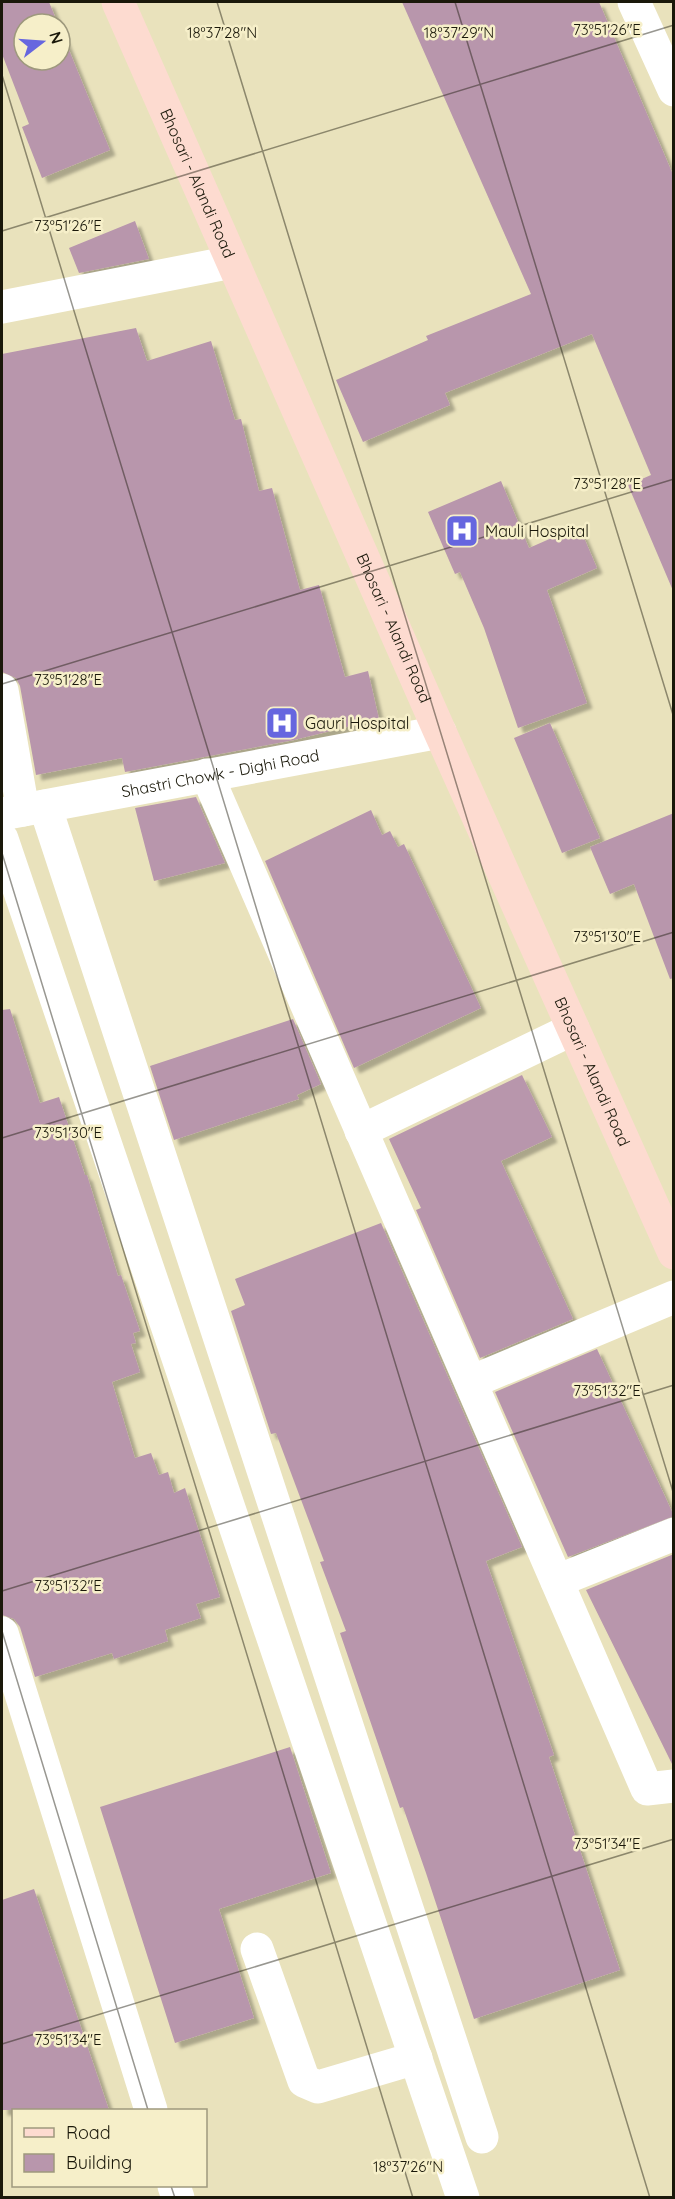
<svg xmlns="http://www.w3.org/2000/svg" width="675" height="2199" font-family="Quicksand,sans-serif">
  <style>
    .building { fill: #b896ac; filter: url(#shadow) }
    .lines { fill: none; stroke-linecap: round; stroke-linejoin: round }
    .minor { stroke: #fff; stroke-width: 33 }
    .major { stroke: #fddbd0; stroke-width: 33 }
    .ticks { fill: none; stroke: #1a180a; stroke-width: 1.5; stroke-opacity: 0.45 }
    .labels { text-anchor: middle; dominant-baseline: central; stroke-width: 5; stroke-linejoin: round; paint-order: stroke }
    .street-label { font-size: 16px; fill: #1a180a; stroke: #f6efc9 }
    .poi-label { font-size: 16px; fill: #1a180a; stroke: #f6efc9; text-anchor: start }
    .ticks-label { font-size: 15px; text-anchor: middle; fill: #1a180a; stroke: #f6efc9; stroke-width: 5; stroke-linejoin: round; paint-order: stroke }
  </style>
  <defs>
    <filter id="shadow"><feDropShadow dx="5.5" dy="5.5" stdDeviation="1.5" flood-color="#0004"/></filter>
  </defs>
  <rect width="100%" height="100%" fill="#e9e2bc"/>
  <path class="building" d="M2,2H49L58,24H24V60H60V28L110,150L42,178L22,127L29,124L2,54Z
    M402,2H599L674,177V593L628,485L651,475L592,334L445,393L450,405L363,442L336,380L428,340L426,336L531,294Z
    M135,221L149,259L79,273L69,248Z
    M136,328L147,361L211,341L235,420L241,419L259,491L272,488L300,590L319,585L345,677L368,671L379,719L294,740L125,772L122,758L36,775L20,686L16,678L2,672V354Z
    M501,481L529,548L579,526L597,568L547,590L587,703L518,728L484,628L460,572L455,574L428,512Z
    M550,723L600,838L562,853L514,738Z
    M196,797L225,863L154,881L135,808Z
    M371,810L382,835L390,831L398,847L404,844L481,1008L354,1068L265,861Z
    M674,813V978L670,979L634,884L610,894L590,847Z
    M10,1009L40,1103L59,1097L85,1175H87L118,1276L121,1275L140,1331L133,1333L136,1343L131,1344L140,1372L112,1382L135,1458L151,1453L159,1475L168,1472L174,1493L185,1488L220,1597L196,1604L201,1618L165,1630L168,1641L114,1659L112,1653L35,1677L20,1627L14,1619L2,1615V1010Z
    M293,1019L321,1084L297,1095L299,1099L174,1140L150,1066Z
    M522,1075L552,1137L501,1161L573,1319L480,1358L416,1210L421,1208L389,1139Z
    M381,1223L522,1547L486,1561L554,1755L549,1757L620,1970L474,2019L426,1873L403,1807L400,1808L340,1633L346,1631L320,1562L324,1561L276,1433L271,1434L231,1311L245,1305L235,1279Z
    M597,1349L674,1516L568,1557L495,1392Z
    M674,1554V1768L586,1590Z
    M290,1747L331,1873L219,1909L254,2018L175,2043L100,1807Z
    M34,1889L109,2110H2V1900Z"/>
  <g class="lines">
    <g class="minor">
      <path d="M634,2L674,90"/>
      <path d="M2,307L232,262"/>
      <path d="M2,690L23,810"/>
      <path d="M207,775L647,1789L674,1786"/>
      <path d="M45,806L482,2137"/>
      <path id="s1" d="M2,814L440,732"/>
      <path d="M2,839L463,2198"/>
      <path d="M361,1131L573,1029"/>
      <path d="M471,1382L674,1297"/>
      <path d="M557,1581L674,1534"/>
      <path d="M2,1633L151,2110"/>
      <path d="M257,1949L304,2081L318,2087L416,2058"/>
      <path d="M174,2186L178,2198"/>
    </g>
    <path class="major" id="s2" d="M118,2L440,732L674,1253"/>
  </g>
  <path class="ticks" d="M217,2L674,1495M455,2L674,718M2,75L650,2198M2,231L674,25M2,684L674,479M2,853L413,2198M2,1138L674,932M2,1591L674,1385M2,1631L148,2110M2,2044L674,1839M171,2186L175,2198"/>
  <defs>
    <g id="hospital-square" transform="scale(1.725)"><rect x="-9" y="-9" width="18" height="18" rx="4" fill="#6666df" stroke="#f6efc9"/><path d="M-5-5h3v3.5h4V-5h3V5h-3V1.5h-4V5h-3Z" fill="#fff"/></g>
  </defs>
  <g fill-rule="evenodd">
    <use href="#hospital-square" x="462" y="531"/>
    <use href="#hospital-square" x="282" y="723"/>
  </g>
  <g class="labels">
    <g class="street-label">
      <text stroke="none"><textPath href="#s2" startOffset="198">Bhosari - Alandi Road</textPath></text>
      <text stroke="none"><textPath href="#s2" startOffset="684">Bhosari - Alandi Road</textPath></text>
      <text stroke="none"><textPath href="#s1" startOffset="222">Shastri Chowk - Dighi Road</textPath></text>
      <text stroke="none"><textPath href="#s2" startOffset="1170">Bhosari - Alandi Road</textPath></text>
    </g>
    <g class="poi-label">
      <text x="485" y="531">Mauli Hospital</text>
      <text x="305" y="723">Gauri Hospital</text>
    </g>
  </g>
  <g class="ticks-label">
    <text x="607" y="35">73°51'26"E</text>
    <text x="222" y="38">18°37'28"N</text>
    <text x="459" y="38">18°37'29"N</text>
    <text x="68" y="231">73°51'26"E</text>
    <text x="607" y="489">73°51'28"E</text>
    <text x="68" y="685">73°51'28"E</text>
    <text x="607" y="942">73°51'30"E</text>
    <text x="68" y="1138">73°51'30"E</text>
    <text x="607" y="1396">73°51'32"E</text>
    <text x="68" y="1591">73°51'32"E</text>
    <text x="607" y="1849">73°51'34"E</text>
    <text x="68" y="2045">73°51'34"E</text>
    <text x="408" y="2172">18°37'26"N</text>
  </g>
  <rect width="675" height="2199" fill="none" stroke="#1a180a" stroke-width="6"/>
  <rect x="12" y="2109" width="195" height="78" fill="#f6efc9" stroke="#9e997d" stroke-width="1.5"/>
  <rect x="24" y="2128" width="30" height="9" fill="#fddbd0" stroke="#9e997d" stroke-width="1.5"/>
  <text x="66" y="2139" font-size="18" fill="#1a180a">Road</text>
  <rect x="24" y="2154" width="30" height="18" fill="#b896ac" stroke="#9e997d" stroke-width="1.5"/>
  <text x="66" y="2169" font-size="18" fill="#1a180a">Building</text>
  <g transform="translate(42 42) rotate(73)"><circle r="28" fill="#f6efc9" stroke="#9e997d" stroke-width="1.5"/>
  <path d="M0-4.5L10 22L0 15L-10 22Z" fill="#6666df"/>
  <text y="-9" font-size="16" font-weight="bold" text-anchor="middle" fill="#1a180a">N</text>
  </g>
</svg>
